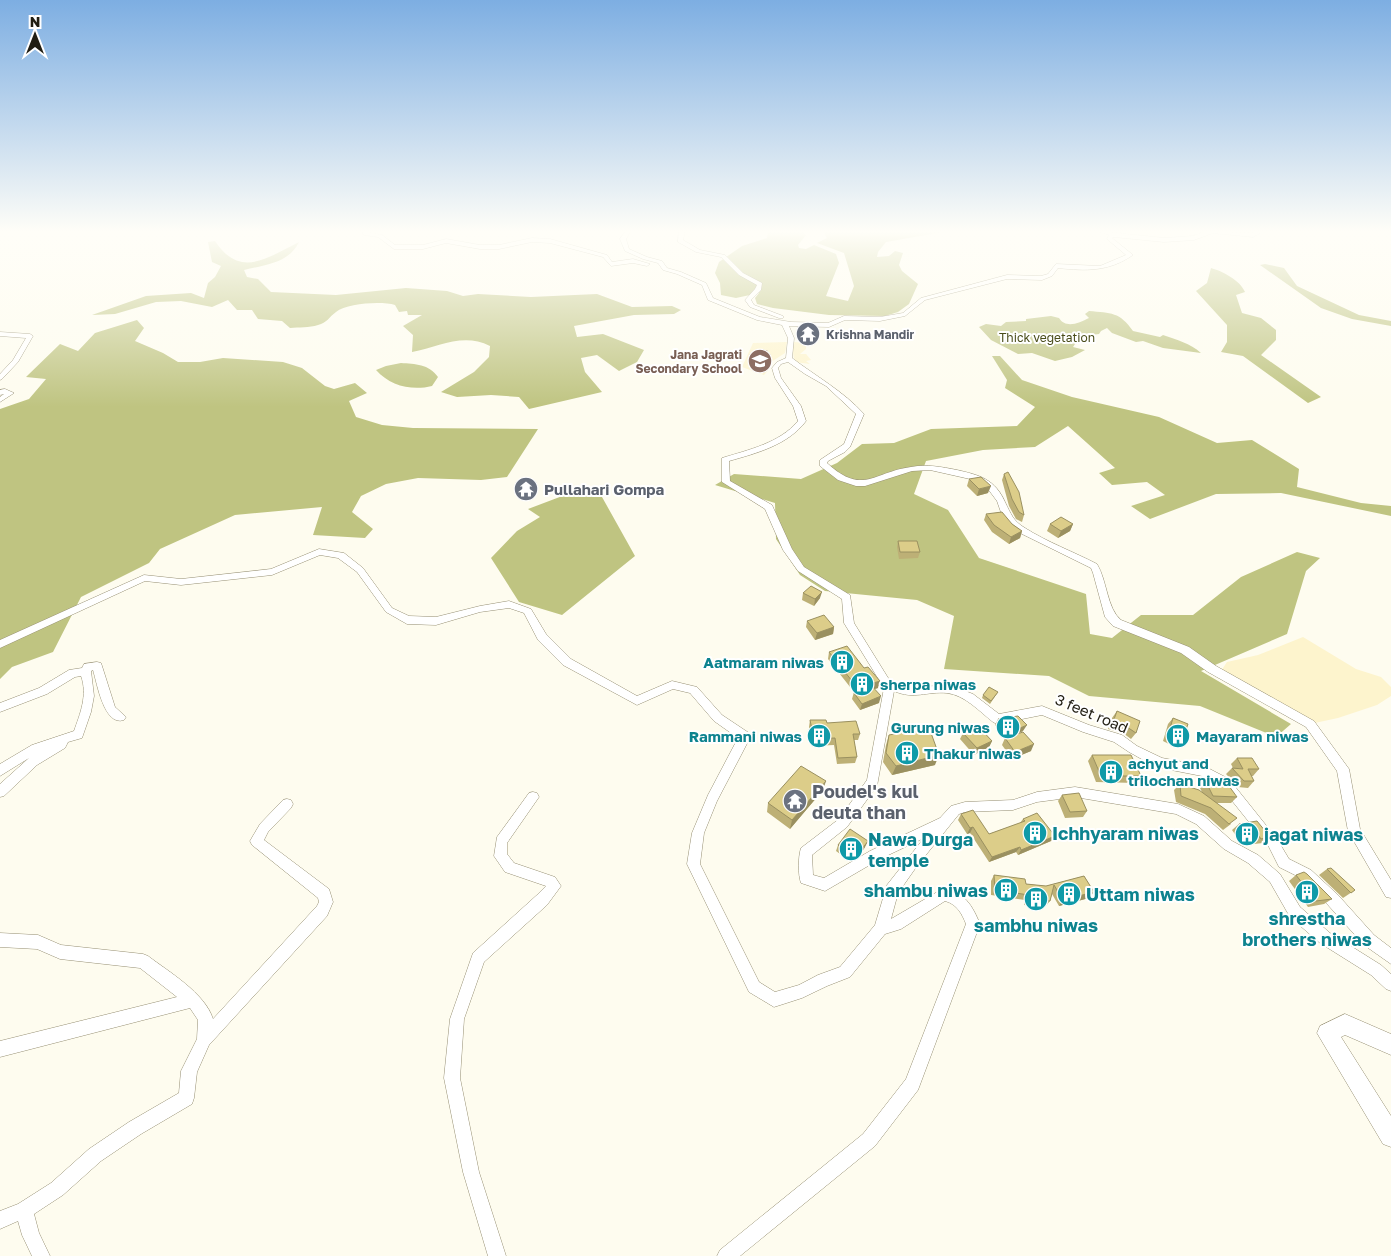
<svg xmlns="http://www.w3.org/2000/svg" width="1391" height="1256" font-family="'Golos Text',sans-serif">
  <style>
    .built { fill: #fdf4cd }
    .forest { fill: #bfc481 }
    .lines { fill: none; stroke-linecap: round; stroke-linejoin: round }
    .street-casing { stroke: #979074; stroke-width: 1 }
    .secondary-casing { stroke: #979074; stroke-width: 1 }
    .street { fill: #fff; fill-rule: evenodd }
    .secondary { fill: #fff; fill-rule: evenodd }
    .wall { fill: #bdb076 }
    .shaded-wall { fill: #9a9060 }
    .building { fill: #dccd89; stroke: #9a9060 }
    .labels { text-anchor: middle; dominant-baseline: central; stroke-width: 4; stroke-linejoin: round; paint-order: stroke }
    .far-worship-label { font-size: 12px; font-weight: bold; fill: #5b616d; stroke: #fff; text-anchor: start }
    .far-park-label { font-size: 12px; fill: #494c1a; stroke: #fff }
    .far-education-label { font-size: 12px; font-weight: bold; fill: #785e54; stroke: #fff; text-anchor: end }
    .worship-label { font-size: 15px; font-weight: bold; fill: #5b616d; stroke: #fff; text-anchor: start }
    .culture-label { font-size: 15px; font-weight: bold; fill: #0d838f; stroke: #fff; text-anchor: start }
    .street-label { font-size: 15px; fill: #211e13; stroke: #fff }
    .near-worship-label { font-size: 18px; font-weight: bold; fill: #5b616d; stroke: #fff; text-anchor: start }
    .near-culture-label { font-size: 18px; font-weight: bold; fill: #0d838f; stroke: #fff; text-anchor: start }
  </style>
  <rect width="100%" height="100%" fill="#fefcef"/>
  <path class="built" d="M787,342L785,353L768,364L769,369L764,375L742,367L753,343Z
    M794,342L806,343V349L800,354H806L811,360L806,361L810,364L795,362L792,349Z
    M1303,637L1356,669L1381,677L1391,687V696L1377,705L1338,718L1310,724L1221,671L1227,662L1258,655Z"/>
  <path class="forest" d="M768,231H800L806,235L798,245L799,248L806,249L814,245L836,254L839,263L826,296L848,301L854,286L844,253L817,243L827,238L823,231H949L886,242L878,252L877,257L889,256L895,251L903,253L899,265L902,271L918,284L909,304L898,312L885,316L829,315L773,308L757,304L755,298L759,293L736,298L721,295L720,283L715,273L719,262L742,246L767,238Z
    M215,241C240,279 267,258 299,242C289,263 265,265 244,270L247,277L258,279L271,292L336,295L406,288L447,291L463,296L478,294L531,297L597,294L632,307L672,306L681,310L674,314L634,315L574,326L577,337L603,334L644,350L637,362L619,371L597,355L581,358L585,372L602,392L529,409L519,397L491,395L457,397L441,392L474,372L489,357L490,346C463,332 439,347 412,352L413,335L403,326L422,315H408L407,311L399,312L395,305C382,301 347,303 336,312C329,317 327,323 318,325C309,328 299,327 290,328L282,321L258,319L252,310H237L228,300L212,307L181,301L156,302L115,314L92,315L146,296L191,293L204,298L208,283L215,277L221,266L212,262L208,242Z
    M1265,264L1284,268L1297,286L1359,315L1391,321V326L1352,319L1321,308L1260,265Z
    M1211,268C1222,271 1240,280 1245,292L1236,295L1242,313L1261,318L1276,330V340L1261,355L1321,397L1308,403L1243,356L1221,352L1227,342V325L1196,291L1207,283Z
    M1089,311C1111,313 1120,312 1133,331L1160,337L1163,335C1177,340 1190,343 1201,353L1163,348L1143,341L1136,342L1112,333L1107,328L1101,331L1099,334L1075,337V344L1073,347L1085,350L1072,357L1055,361L1032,353L1018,354L991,340L979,327L986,324L1001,326L1006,322L1026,321V319L1051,316L1059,318C1066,329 1079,323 1089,318L1085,314Z
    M137,320L144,328L135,341L163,353L178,362H200L223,358L283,362L302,368L325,386L334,389L355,383L367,393L349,401L356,417L382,425L413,428L538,429L507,477L481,480L418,478L386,484L361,496L352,512L373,529L365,538L313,535L322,507L235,515L160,549L149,563L81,597L53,652L12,667L0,679V409L29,399L46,379L26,377L60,344L78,351L95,333Z
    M992,356H1000L1022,380L1072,397L1159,417L1217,443L1252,440L1299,469L1297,487L1361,503L1391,506V516L1281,493L1216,494L1150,519L1131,506L1165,495L1147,482L1112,485L1099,473L1115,468L1068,426L1035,447L983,450L926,461L914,494L948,510L979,558L1086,594L1090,634L1112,638L1141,615H1193L1241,577L1297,552L1320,558L1306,571L1287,634L1201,671L1291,724L1276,737L1200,706L1089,696L1049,676L944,669L954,616L917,600L825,591L800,575L776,539L775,503L715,485L734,474L801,479L837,463L862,444L894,443L931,429L1017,426L1035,407L1005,388L1007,380Z
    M401,363C415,364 429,364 438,377L432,386C412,391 390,386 376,370L386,366Z
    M565,495L602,497L635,556L562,615L519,602L491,558L517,531L540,517L528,509Z"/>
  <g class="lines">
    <g class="street-casing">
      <path id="street" d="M362,231L382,235L395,245H423L446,239L480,245H499L532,238L550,239L607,255L612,262L633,259L650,264L647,266L633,263L611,266L603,257L550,243L532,242L499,249H480L446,243L423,249H394L378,237L364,235Z
        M626,231H631L626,239L629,249L647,257L662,261L667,268L681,272L706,283L713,298L760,317L791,322L828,323L844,316L880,317L903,313L921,298L1007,275L1041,276L1048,274L1056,264L1100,266L1126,255L1107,239L1109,235L1098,231L1164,238L1193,236L1207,231L1252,233L1258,231H1264L1253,237L1213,233L1194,240L1164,242L1114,237L1112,238L1133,255C1108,272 1086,271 1058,268L1052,276L1042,280L1007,279L925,300L905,316L880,321L845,320L829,327L789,326L794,338L792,358C817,377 843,391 864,414L850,447L845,452L828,461L827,463C863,496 873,472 911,467C926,464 942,467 957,470C979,475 995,479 1005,502C1011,514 1013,521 1025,528C1047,542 1074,552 1097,564C1107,580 1107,609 1121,620L1189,647L1216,666L1314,721L1349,769L1360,829L1391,880V898L1386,897L1348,831L1337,771L1306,727L1208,672L1181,653L1113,626L1105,617L1093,573L1091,568L1018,532L1003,518L997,501L988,489L979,481L930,470L912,471L865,486H856L838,480L820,466V460L844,444L856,414L826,386L805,374L788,362L781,364L778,368L781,378L801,406L806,421C788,445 757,453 729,461L730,481L772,505L792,549L804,567L850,595L854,623L890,681L907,688L949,685L973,694L999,714L1042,706L1089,725L1122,735L1137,746L1162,758L1204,766L1229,779L1277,839L1289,859L1311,870L1338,895L1374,935L1391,948V964L1364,945L1328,905L1301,878L1279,867L1269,847L1221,787L1202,776L1156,767L1129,752L1114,742L1083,732L1042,715L997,724L993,722C980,712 965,695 947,693C927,691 914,700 894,691L877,786L847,827L812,855L813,875L824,878L870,851L940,818L951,806L965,802L1013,800L1037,792L1075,787L1178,804L1204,816L1232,841L1258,855L1280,874L1300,907L1330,933L1381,965L1391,974V991L1386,989L1371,975L1320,943L1290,917L1270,882L1248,863L1224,849L1196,824L1176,814L1075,797L1037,802L1013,810L965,812L959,814L917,866L898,893L891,919L944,888C965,893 972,905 980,924L918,1090L875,1146L740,1256H717L720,1250L863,1134L906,1079L966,924C962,914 957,904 945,901L901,929L885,934L850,977L827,986L802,998L774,1007L749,992L687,864L692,833L708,795L738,738L714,721L690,693L673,689L637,705L563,665L538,640L524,613L509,608L480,612L436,625L407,624L386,612L357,572L338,558L320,555L272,575L181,585L145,581L0,648V640L144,575L181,579L271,569L319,549L344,553L363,568L392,608L409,616L436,617L480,606L509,601L531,609L546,634L571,659L637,696L672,681L697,687L722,715L749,733L751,736L717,801L704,833L700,864L759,982L775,992L799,985L818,975L840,967L875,925L887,885L924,838L880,859L825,891L801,883C798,875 798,857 801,848L839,819L867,780L884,688L844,623L842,599L798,571L783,550L765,509L722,482V458C748,450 780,443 798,421L793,406L775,378L772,368L777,362L786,358L788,338L782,325L757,320L708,300L702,285L677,274L663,270L658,263L643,259L625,251L620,239Z
        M679,231H685L683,240L700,250L725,255L743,273L762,283L761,290L751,300L754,305L783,316V318H779L750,307L745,300L755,289L757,285L739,275L721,257L696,252L678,242Z
        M0,332L30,334L33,336L18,362L2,379L0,380V374L13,360L26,338L0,336Z
        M5,389L14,393L0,402V397L4,394L0,395V390Z
        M97,662L101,663L102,666L115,707L126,717L124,720C104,727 97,683 93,670L91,671L94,696L91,712L82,738L68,742L65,748L37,765L4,796L0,797V784L29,758L0,776V764L32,745L74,731C80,714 88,695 81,676L75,677L47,694L0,712V703L39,688L69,670L82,668L84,664Z
        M533,792L537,793L539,797L507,843V854L514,863L555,877L561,886L547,905L484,962L464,1019L460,1078L479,1172L506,1256H488L463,1172L444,1078L450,1019L473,953L537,895L546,886L505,872L494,856L497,837L529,793Z
        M287,799L291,800L293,804L291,808L268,832L264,840L329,889L333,902L327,916L209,1045L197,1072L194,1098L192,1104L141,1134L101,1161L63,1195L34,1214L39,1233L50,1256H32L22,1235L18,1221L0,1229V1211L18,1204L51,1183L89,1149L129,1122L179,1093L181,1071L197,1039L198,1020L190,1008L0,1057V1041L177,997L140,968L60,959L37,949L0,947V933L38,935L61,945L143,954L148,956C169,972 205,993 213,1019L317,906L319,902L318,898L252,845L250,841L260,824L283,800Z"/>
    </g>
    <g class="secondary-casing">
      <path id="secondary" d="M1345,1014L1391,1034V1055L1345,1035L1341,1037L1391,1116V1147L1383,1144L1317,1033L1320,1026Z"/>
    </g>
    <use href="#street" class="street"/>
    <use href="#secondary" class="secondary"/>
  </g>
  <path class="wall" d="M1004,474L1024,515L1022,522L1016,519L1009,506L1002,480Z
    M969,479L988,493L977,496L967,486Z
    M986,514L1012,524L1022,531L1020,538L1009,544L992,532L984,520Z
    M1050,524H1073L1070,531L1058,538L1047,531Z
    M898,541L920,552L918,558L899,559L897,547Z
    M803,593L820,598L814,606L802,600Z
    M807,621L834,627L833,634L815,640L806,627Z
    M829,652L878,688L874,689L879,703L860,710L852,699L854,692L828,659Z
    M998,692L990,704L982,698L983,695Z
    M1117,711L1136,733L1131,739L1123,733L1108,729L1112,718Z
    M1173,718L1182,741L1177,748L1163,741L1168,724Z
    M998,719L1023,731L1014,735L1031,751L1012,759L1002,745L1005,738H1007L995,725Z
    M810,720L827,723L860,734L858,740H854L857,757L855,763L837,764L834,745L812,746L809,727Z
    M963,733L992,741L989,747L974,755L960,739Z
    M889,735L935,765L892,775L883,762L886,745Z
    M1092,755L1141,776L1136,783L1096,782L1088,761Z
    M1237,758L1259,769L1253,776H1251L1254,781L1248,788L1238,787L1226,774L1232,768H1233L1231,764Z
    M1204,778L1237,797L1231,803H1216L1231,824L1223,830L1205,814L1176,802L1174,790L1180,784L1202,792L1198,784Z
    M823,790L790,829L767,812L768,803Z
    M1062,795L1087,811L1083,817L1065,818L1058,801Z
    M961,814L989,834L1020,823L1023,819L1055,836L1051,841L1018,855L1016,852L989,862L970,833L967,834L958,820Z
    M1239,824L1270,837L1263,843L1254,844L1250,838L1239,840L1232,830Z
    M838,845L865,847L860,855L850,861L836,851Z
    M1327,869L1355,890L1343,898L1319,875Z
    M994,875L1026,884L1046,886L1084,876L1094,892L1089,898L1059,906L1052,894L1050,901L1045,907L1024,905L1025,900L991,895V881Z
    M1296,875L1332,899L1324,904L1308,907L1289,881Z"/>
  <path class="shaded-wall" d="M991,486L988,493L977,496L979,489Z
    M1073,524L1070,531L1058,538L1061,531Z
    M1022,531L1020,538L1009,544L1011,537Z
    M822,592L820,598L814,606L815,599Z
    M834,627L833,634L815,640L817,633Z
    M880,681L878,688L868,691L870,684Z
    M881,696L879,703L860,710L862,704Z
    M1027,725L1023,731L1008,738L1011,732Z
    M992,741L989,747L974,755L977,748Z
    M1034,744L1031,751L1012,759L1015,752Z
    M939,755L935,765L892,775L896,766Z
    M826,781L823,790L790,829L792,820Z
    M973,827L970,833L967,834L970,828Z
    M1055,836L1051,841L1018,855L1021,850Z
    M868,841L865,847L860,855L850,861L852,855Z
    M1020,847L1016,852L989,862L992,857Z
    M1094,892L1089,898L1059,906L1063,900Z"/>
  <path class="building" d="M1008,472L1019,492L1024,515L1019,512L1012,499L1004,474Z
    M981,477L991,486L979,489L969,479Z
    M1002,512L1012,524L1022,531L1011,537L994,525L986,514Z
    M1061,517L1073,524L1061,531L1050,524Z
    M898,541H917L920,552H900Z
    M811,586L822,592L815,599L803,593Z
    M824,615L834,627L817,633L807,621Z
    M847,646L864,668L868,667L880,681L870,684L881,696L862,704L854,693L860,691L829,652Z
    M989,687L998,692L991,701L983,695Z
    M1117,711L1140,721L1136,733L1127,727L1113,722Z
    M1018,716L1027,725L1011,732L998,719Z
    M1173,718L1188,724L1182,741L1168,735Z
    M810,720H826L827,723L856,721L860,734H853L857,757L838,758L835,738L814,739Z
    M978,726L992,741L977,748L963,733Z
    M910,731L931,733L939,755L896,766L886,753L889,735Z
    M1023,732L1034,744L1015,752L1005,738Z
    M1092,755H1131L1141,776H1101Z
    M1237,758H1252L1259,769H1248L1254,781H1244L1232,768L1243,769Z
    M801,766L826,781L792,820L768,803Z
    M1204,778H1219L1226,782L1237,797L1213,796Z
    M1180,784L1199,790L1237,818L1229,824L1211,808L1181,796Z
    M1079,793L1087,811L1070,812L1062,795Z
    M973,810L989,834L1025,821L1023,819L1037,813L1055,836L1021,850L1020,847L992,857L973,827L970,828L961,814Z
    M1257,821L1270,837L1261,839L1256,832L1246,834L1239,824Z
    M850,829L868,841L862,849L852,855L838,845Z
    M1331,868L1355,890L1351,893L1327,869Z
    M1304,872L1307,874L1332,899L1316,901L1296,875Z
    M994,875L1025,879L1026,884L1046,886L1084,876L1094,892L1063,900L1054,885L1050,901L1028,899L1029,895L995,890Z"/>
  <linearGradient id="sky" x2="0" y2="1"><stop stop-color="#7daee2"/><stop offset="0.57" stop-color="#fffef8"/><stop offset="1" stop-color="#fffef8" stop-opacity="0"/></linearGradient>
  <rect width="1391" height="407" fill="url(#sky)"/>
  <defs>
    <g id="temple-disc" transform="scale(1.25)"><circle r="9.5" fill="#6b7280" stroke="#fff"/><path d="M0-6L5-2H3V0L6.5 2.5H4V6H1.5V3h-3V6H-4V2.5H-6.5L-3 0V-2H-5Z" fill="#fff"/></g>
    <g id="school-disc" transform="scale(1.25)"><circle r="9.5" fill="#8d6e63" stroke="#fff"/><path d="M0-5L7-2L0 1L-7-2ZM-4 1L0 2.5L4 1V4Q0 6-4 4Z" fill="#fff"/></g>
    <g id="building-disc" transform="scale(1.25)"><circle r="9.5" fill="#0f9aa8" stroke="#fff"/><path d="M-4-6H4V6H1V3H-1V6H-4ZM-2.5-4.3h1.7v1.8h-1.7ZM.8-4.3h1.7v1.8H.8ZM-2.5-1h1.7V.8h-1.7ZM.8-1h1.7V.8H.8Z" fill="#fff"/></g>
  </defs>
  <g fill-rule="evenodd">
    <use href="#temple-disc" x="808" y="334"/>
    <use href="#school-disc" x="760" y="361"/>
    <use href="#temple-disc" x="526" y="489"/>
    <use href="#building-disc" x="842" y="662"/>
    <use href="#building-disc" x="862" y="684"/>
    <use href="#building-disc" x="1008" y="727"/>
    <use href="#building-disc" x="819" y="736"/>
    <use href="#building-disc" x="1178" y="736"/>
    <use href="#building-disc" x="907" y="753"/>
    <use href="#building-disc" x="1111" y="772"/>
    <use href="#temple-disc" x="795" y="801"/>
    <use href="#building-disc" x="1035" y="833"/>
    <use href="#building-disc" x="1247" y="834"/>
    <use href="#building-disc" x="851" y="849"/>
    <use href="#building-disc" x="1006" y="890"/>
    <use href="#building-disc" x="1307" y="892"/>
    <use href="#building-disc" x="1069" y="894"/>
    <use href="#building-disc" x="1036" y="899"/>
  </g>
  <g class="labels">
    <g class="far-worship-label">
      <text x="826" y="334">Krishna Mandir</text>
    </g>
    <g class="far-park-label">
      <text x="1047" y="337">Thick vegetation</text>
    </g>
    <g class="far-education-label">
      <text x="742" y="354">Jana Jagrati<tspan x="742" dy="14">Secondary School</tspan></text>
    </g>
    <g class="worship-label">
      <text x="544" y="489">Pullahari Gompa</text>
    </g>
    <g class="culture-label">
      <text x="824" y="662" text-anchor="end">Aatmaram niwas</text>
      <text x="880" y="684">sherpa niwas</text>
      <text x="990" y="727" text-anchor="end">Gurung niwas</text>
      <text x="802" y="736" text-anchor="end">Rammani niwas</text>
      <text x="1196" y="736">Mayaram niwas</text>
      <text x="924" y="753">Thakur niwas</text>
      <text x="1128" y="763">achyut and<tspan x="1128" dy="17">trilochan niwas</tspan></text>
    </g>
    <g class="street-label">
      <text transform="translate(1092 713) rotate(23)">3 feet road</text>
    </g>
    <g class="near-worship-label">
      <text x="812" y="791">Poudel's kul<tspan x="812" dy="21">deuta than</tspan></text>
    </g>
    <g class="near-culture-label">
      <text x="1052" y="833">Ichhyaram niwas</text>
      <text x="1264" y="834">jagat niwas</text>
      <text x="868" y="839">Nawa Durga<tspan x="868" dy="21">temple</tspan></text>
      <text x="988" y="890" text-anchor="end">shambu niwas</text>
      <text x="1086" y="894">Uttam niwas</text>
      <text x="1307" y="918" text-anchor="middle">shrestha<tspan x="1307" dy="21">brothers niwas</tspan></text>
      <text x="1036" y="925" text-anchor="middle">sambhu niwas</text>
    </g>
  </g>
  <g transform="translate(35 35)" stroke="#ffffff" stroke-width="4" paint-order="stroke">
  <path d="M0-4L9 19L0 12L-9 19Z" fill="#211e13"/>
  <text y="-8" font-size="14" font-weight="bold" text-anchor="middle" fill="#211e13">N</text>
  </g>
</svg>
